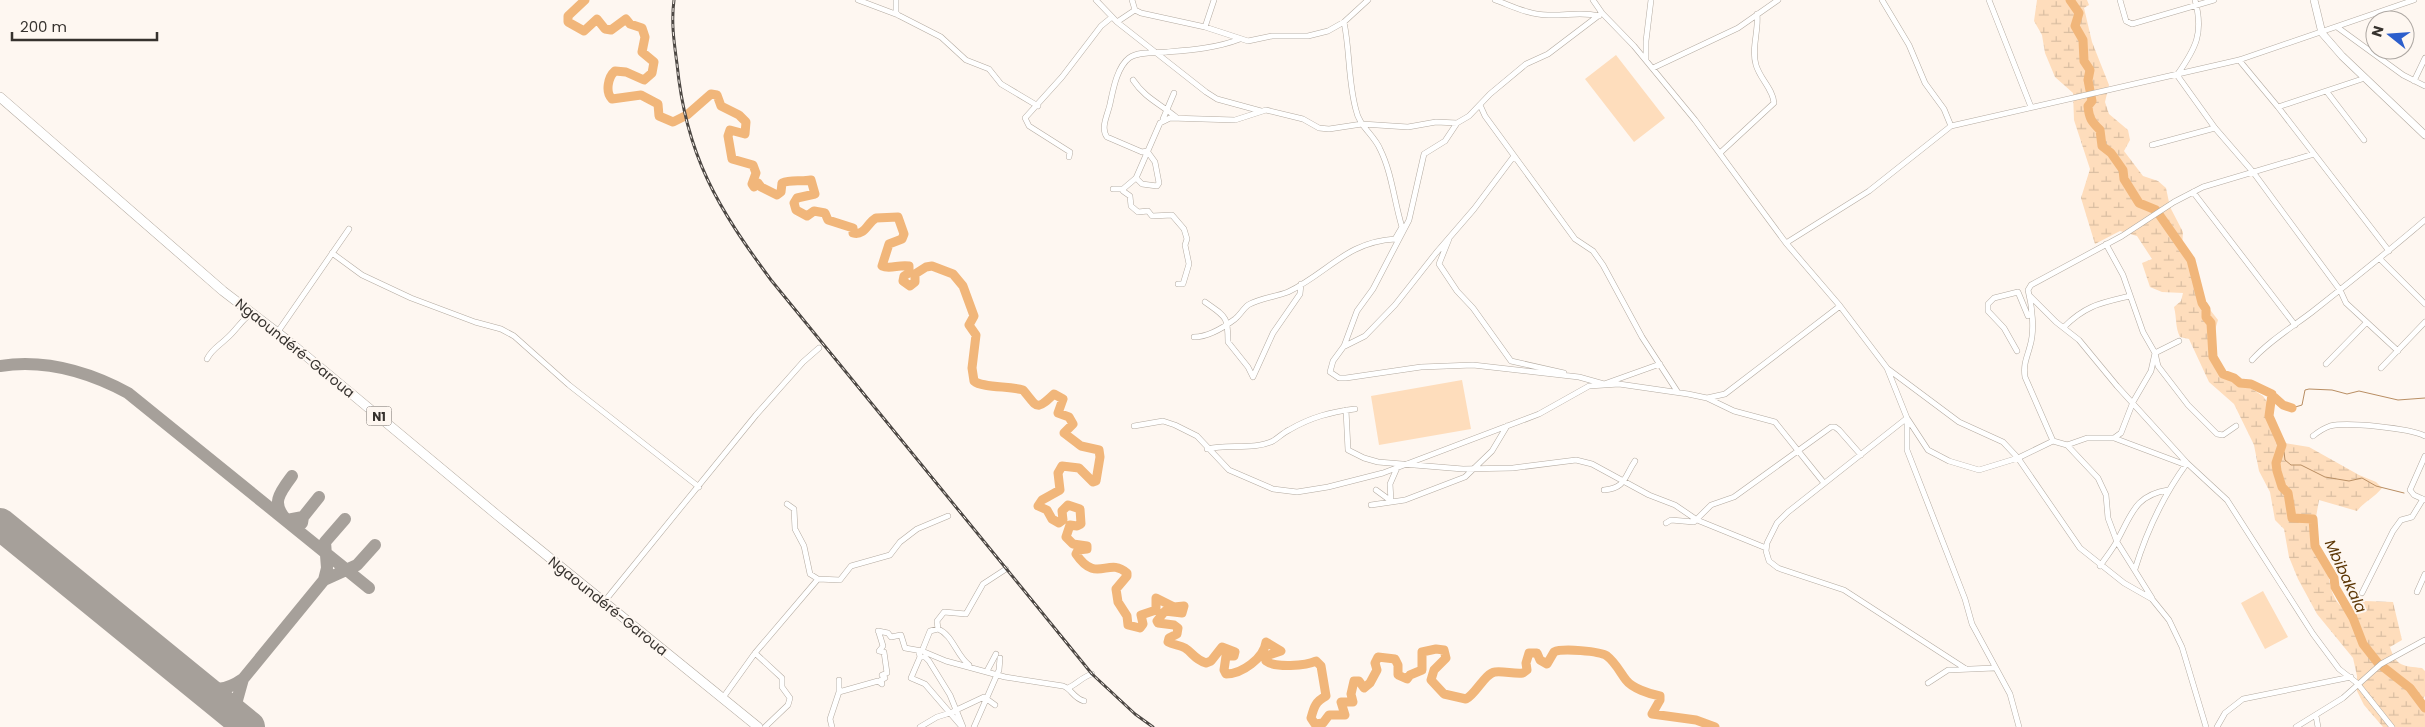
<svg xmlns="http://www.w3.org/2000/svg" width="2425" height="727" font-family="Poppins,sans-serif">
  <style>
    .green { fill: #feddbc }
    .wetland { fill: url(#wetland-marsh) }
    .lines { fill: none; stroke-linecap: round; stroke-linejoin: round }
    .stream { stroke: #b98e63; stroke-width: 1 }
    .river { stroke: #f1b67a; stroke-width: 9 }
    .taxiway { stroke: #a6a09a; stroke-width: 12 }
    .runway { stroke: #a6a09a; stroke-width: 32 }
    .street-casing { stroke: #b3aaa0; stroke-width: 6 }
    .secondary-casing { stroke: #b3aaa0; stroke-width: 8 }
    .highway-casing { stroke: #b3aaa0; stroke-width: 10 }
    .street { stroke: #fff; stroke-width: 5 }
    .secondary { stroke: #fff; stroke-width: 7 }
    .highway { stroke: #fff; stroke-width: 9 }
    .rail-casing { stroke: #4d4844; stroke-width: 3 }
    .rail { stroke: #fef7f1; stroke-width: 1; stroke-dasharray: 4; stroke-linecap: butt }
    .labels { text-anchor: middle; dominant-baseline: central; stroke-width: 4; stroke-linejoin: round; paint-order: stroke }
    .shield { fill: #fef7f1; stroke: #726d68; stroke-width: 1 }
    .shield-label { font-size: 12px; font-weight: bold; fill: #36322e }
    .street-label { font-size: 14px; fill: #36322e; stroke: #fef7f1 }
    .water-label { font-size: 15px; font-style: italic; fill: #5c3604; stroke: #fef7f1 }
  </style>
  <defs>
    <pattern id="wetland-marsh" width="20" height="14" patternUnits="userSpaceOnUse" patternTransform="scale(1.25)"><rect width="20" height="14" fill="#feddbc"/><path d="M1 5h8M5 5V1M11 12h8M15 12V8" fill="none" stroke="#dabea2"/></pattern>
  </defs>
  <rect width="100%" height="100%" fill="#fef7f1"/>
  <path class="green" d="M1616,55L1665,118L1634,142L1585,79Z
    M1462,380L1471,429L1379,445L1371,396Z
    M2263,591L2288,637L2265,649L2241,603Z"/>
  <path class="wetland" d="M2037,0H2087L2089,5L2084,8L2092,42L2109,85L2105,102L2109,114L2128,130L2130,140L2124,151L2143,176L2158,181L2166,188L2170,207L2183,232L2182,247L2194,260L2204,302L2218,320L2212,340L2213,365L2263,396L2272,409L2274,426L2285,443L2309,447L2359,475L2376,482L2382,488C2374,498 2365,501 2357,511L2319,500L2311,546C2315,549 2321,552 2323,557C2331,573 2327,598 2345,609L2365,601L2393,602L2402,640L2390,647C2396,667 2404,666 2422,668L2425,671V696L2418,705L2425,711V727H2383L2364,705L2357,691V676L2353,658L2317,614L2298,579L2289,557L2284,529L2275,520L2270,492L2259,471L2254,445L2234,404L2209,382L2189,339L2180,337C2175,327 2177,319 2174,307L2181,301L2183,293L2162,292L2150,287L2142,263L2152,259L2137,236L2120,231L2095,244L2081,198L2090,169L2074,120L2073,93L2055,77L2045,53L2042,35L2034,21Z"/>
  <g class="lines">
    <path class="stream" d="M2292,408L2302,405L2305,390L2309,389L2332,390L2347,394L2359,391L2398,400L2425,398
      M2281,447L2284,452L2285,460L2291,465H2301L2325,477L2349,481L2362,478L2376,486L2404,493"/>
    <path class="river" d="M585,0L568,16V22L584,31L597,19L605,29L611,30L626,19L630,24L642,28L645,37L642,52L654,62L652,73L644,80L626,72L615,71C608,77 605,92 612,99L641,95L658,104L659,116L673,122L687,115L711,94L717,95L721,106L739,115L746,122L745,134L730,130L728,136L732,159L753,165L756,173L752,184L754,187L758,183L761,187L777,195L781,192L782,183C791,179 801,182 811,180L815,194L797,198L794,203L796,210L807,216L814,211L825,213L828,220L853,228V233C865,236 867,223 876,218L898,217L904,234L902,239L889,244L882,266C890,270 899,264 909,266V273L904,276L903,281L910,286L915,282V274L926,267L932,266L953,274L963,286L974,316L969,325L976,335L972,368L974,381C982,388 1010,386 1023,390C1038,407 1035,412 1054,394L1063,399L1058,413L1069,417L1073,424L1064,433L1081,446L1099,450L1100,457L1096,481L1093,482L1079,468L1062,466L1058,473L1060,490L1042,500L1038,506L1047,510L1052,519L1059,523L1063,520L1062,511L1068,505L1080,509L1081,524L1077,526L1070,525L1066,537L1073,544L1087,546V549L1078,550L1076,554C1097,585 1108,556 1127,573V576L1116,589L1118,602L1127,616L1128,625L1140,628L1143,624L1141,615L1156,610V598L1174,607L1184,606L1182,613L1165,611L1157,621L1158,623L1174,625L1178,628L1177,634L1169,638L1168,642C1173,645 1180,645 1185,648C1193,653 1194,659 1206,663L1211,661L1222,647L1235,652L1234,656H1226L1224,670L1226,674C1242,674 1264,658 1266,642L1281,651L1269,655L1266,661C1275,668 1306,666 1316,661L1321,666L1326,696C1315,702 1314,707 1311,718L1315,724L1323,723L1329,715H1345L1341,702H1353L1351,694L1354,681H1359L1364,688L1370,683L1377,670L1375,663L1378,657L1395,659L1398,665V675L1407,679L1410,675L1422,670V652L1436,649L1444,650L1446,658L1434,670L1431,680L1444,694L1466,699C1476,694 1485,673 1495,672C1504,671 1514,674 1523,673L1527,670L1526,663L1529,653H1537L1540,660L1547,664L1554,652C1562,648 1600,651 1607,656C1615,662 1620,672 1626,680C1632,688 1649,694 1660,696V700L1652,714L1696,720L1715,727
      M2070,0L2079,13L2075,26L2083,40L2084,61L2090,70L2088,80L2092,101L2088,106C2089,119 2092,122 2100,130L2102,146L2111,153L2123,170L2124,179L2139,203L2156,210L2191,260L2202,303L2206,309V317L2211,323L2213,357L2223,374L2234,378L2240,383L2251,384L2272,394L2269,416L2282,445L2276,463L2277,471L2282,487L2288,493L2292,518L2313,519L2315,546L2334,578L2335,587L2353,618L2363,644L2378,663L2410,688L2425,708
      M2273,396L2283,405L2292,408"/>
    <path class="taxiway" d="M0,366C45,359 89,372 128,393L369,588
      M292,476C280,492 270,504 287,520L303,517
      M302,523L303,517L319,497
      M324,580L327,568L325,542L345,519
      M194,682C212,692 226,691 243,679
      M249,727L240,717L236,704L243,679L324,580L357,565L375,545"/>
    <path class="runway" d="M0,524L249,727"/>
    <g class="street-casing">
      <path id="street" d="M858,0L898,15L941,37L966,60L989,69L1001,84L1038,106
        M896,0V12L898,15
        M1096,0L1117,22L1206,92L1217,99L1261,111
        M1132,0L1135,10L1141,13L1205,27L1248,41L1272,36H1308L1328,31L1344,22L1368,0
        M1495,0C1512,6 1529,15 1548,15C1566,16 1581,11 1599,16
        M1593,0L1602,13L1634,46L1695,120L1786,243L1840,306L1887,368L1907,418L1928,450L1949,461L1979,470L2018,458L2080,548L2124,583L2152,599L2169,620L2182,647L2206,727
        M1882,0L1909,45L1925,83L1944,109L1951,126
        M1989,0L2031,107
        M2120,0L2126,21L2132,24L2214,0
        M2195,0C2204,33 2196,48 2177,75L2215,128L2253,172L2340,290L2346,303L2398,351
        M1117,22L1135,10
        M1205,27L1214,0
        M2337,27L2403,75L2425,86
        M1646,60V41L1651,0
        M2239,60L2278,107L2389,251
        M1653,68L1738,28L1778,0
        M1133,80C1145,98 1159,103 1176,117
        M2414,81L2425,58
        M2327,92L2364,140
        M1480,105L1485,116L1575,239L1593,251L1603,265L1642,337L1677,391
        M2278,107L2365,78
        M1163,119L1174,93
        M1457,123L1445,141L1424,154L1409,220L1373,289L1357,311L1344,346L1333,361L1330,372L1339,378H1346L1421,367L1473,365L1579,377L1604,384L1660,364
        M2152,145L2215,128
        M1720,153L1774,103C1773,89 1760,79 1756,65C1751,48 1759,31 1757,14
        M1069,157L1070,152L1029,126L1025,118L1062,77L1101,26L1112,17
        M1136,178L1142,184L1157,186L1159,183L1155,162L1147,151L1142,152L1107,137C1100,128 1108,114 1110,104C1113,90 1117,67 1129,58C1138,51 1157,53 1167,52C1191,50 1217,48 1240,39
        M1113,189H1123L1136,178L1160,123L1170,118L1235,120L1266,110L1303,119L1319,128L1329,129L1362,124L1408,127L1436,122L1457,123L1469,116L1490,94L1526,64L1548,54L1602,13
        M1123,189V191L1130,196L1131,206L1138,212L1148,211L1152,216L1172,215L1184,229L1187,239L1185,245L1189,264L1183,284H1178
        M2193,192L2295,325
        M1449,239L1439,264L1457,291L1473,308L1511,361L1564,373
        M1786,243L1869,191L1951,126L2239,60L2414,0
        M2106,244L2123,275L2143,332L2155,353L2158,366L2188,405L2217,434L2223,435L2236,426
        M332,253L362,275L411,298L475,322L501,329L514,336L569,385L699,487
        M2380,259L2425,304
        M2030,296L2056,322L2079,340L2117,386L2187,463L2227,500L2313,634L2339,669L2357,683L2392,727
        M1205,302C1226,317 1228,316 1228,342L1248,367L1253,377
        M2064,327C2086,305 2101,303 2130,296
        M277,333L349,229
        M1194,337C1209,337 1223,328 1235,319C1240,315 1243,309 1248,305C1260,298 1275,297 1288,292C1328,273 1346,242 1395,239L1402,227C1394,201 1392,173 1380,149C1374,135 1359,126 1356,110C1348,81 1350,51 1344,22
        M1345,346L1365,336L1395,305L1436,253L1474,209L1514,156
        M2017,351L2004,328L1988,311V304L1994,298L2018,292L2028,316
        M207,359C212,349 219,346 226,339C236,331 241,320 252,313
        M2252,360C2269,341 2291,328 2312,312C2350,282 2388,252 2425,220
        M2326,364L2366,323
        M2381,368L2425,322
        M1888,369L1959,422L2003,442L2018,458L2053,441L2067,445L2087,438H2114L2121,433L2133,402L2151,371L2155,353L2179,341
        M1253,377L1273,333L1300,294L1301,284
        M1707,398L1725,394L1840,306
        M1346,410L1348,450L1364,458L1378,462L1463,469L1513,468L1576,460L1592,464L1649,495L1675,505L1697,520L1766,548
        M1907,418L1788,512L1777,523L1767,543L1766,551L1769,561L1778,568L1844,590L1966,669
        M1907,418V450L1965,599L1972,624L2010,694L2019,727
        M1134,426L1163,421L1175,425L1197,436L1229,470L1273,489L1297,492L1328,487L1383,473L1539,414L1589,386L1619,384L1688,394L1707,398L1734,411L1775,422L1824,483
        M2313,436C2318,432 2324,428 2330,426C2348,422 2409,428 2425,436
        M2114,438L2186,465
        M2053,441L2025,377C2023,364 2027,358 2030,346C2035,330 2032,306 2028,290L2031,285L2122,236L2174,202L2203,187L2314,154
        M2067,445L2098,478L2106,495L2108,518L2117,542L2152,598
        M1207,449C1228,444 1254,450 1273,441C1278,438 1283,433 1289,430C1311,417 1331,412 1355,409
        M1376,490L1391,501L1390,484L1397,468
        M1604,490C1626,488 1624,477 1635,461
        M2425,500L2414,495L2410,490L2425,456
        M1371,505L1405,500L1465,477L1492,451L1507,426
        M1666,523L1671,520L1694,522L1711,505L1734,497L1831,427H1835L1839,430L1861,455
        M2100,566C2106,557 2113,549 2118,539C2132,513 2136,495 2168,490
        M2135,569C2147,530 2163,496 2187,463
        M818,579L840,580L851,566L890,555L900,542L917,529L948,516
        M2417,592L2425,574
        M2362,593L2393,531L2401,520L2412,517L2423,499
        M604,602L756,415L803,362L819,348
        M938,629L937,621L944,612L966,614L983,584L1006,569
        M878,631L888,633L891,637L901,635L905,648L922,651L946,661L1005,677L1063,686C1072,689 1073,698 1084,701
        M922,651L930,631L938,629C953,635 956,655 969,665
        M919,652L920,657L911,678L925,684L950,713L984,697L995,705
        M755,653L782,678V687L790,698L788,705L765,727
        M920,657H925L929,661L950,695L963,727
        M987,671L996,654
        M839,680V692
        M1928,683L1948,670L1994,668
        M1068,688C1077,684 1082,677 1092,674
        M722,699L755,653L818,579L810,574L804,546L795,529L794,509L787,504
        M2316,716L2318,727
        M832,727L830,719L839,692L878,681L882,684L881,680L885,678L882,675L887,673L884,652L879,651L883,646L879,633
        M920,727L937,717L950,713L962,727
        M974,727L999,670L1000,658
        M2217,727L2225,713L2243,699L2351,677
        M2296,727L2343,698L2381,664L2425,640"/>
    </g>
    <g class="secondary-casing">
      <path id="secondary" d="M2314,0L2322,33L2342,56L2425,135"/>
    </g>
    <g class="highway-casing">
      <path id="highway" d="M0,97L223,291L287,340L497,515L758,727"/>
    </g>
    <use href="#street" class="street"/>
    <use href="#secondary" class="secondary"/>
    <use href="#highway" class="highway"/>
    <g class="rail-casing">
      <path id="rail" d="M674,0C671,22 674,42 677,64C686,156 718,208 771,280L1092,674L1135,714L1153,727"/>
    </g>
    <use href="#rail" class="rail"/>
  </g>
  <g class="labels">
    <rect class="shield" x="366.5" y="406.5" width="25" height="19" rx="4"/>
    <g class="shield-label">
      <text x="379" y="416">N1</text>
    </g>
    <g class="street-label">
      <text transform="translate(295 348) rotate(39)">Ngaoundéré-Garoua</text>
      <text transform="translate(608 606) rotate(39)">Ngaoundéré-Garoua</text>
    </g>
    <g class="water-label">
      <text transform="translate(2346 576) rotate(65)">Mbibakala</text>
    </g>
  </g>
  <g transform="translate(2390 35) rotate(287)"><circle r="24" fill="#fef7f1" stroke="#aea8a3"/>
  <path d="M0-4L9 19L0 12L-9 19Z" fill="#2c5ecc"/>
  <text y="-8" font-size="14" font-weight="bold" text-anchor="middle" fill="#36322e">N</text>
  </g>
  <path d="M12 32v8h145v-8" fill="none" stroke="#36322e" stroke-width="2.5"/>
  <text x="20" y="32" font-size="15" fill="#36322e" stroke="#fef7f1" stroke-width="4" paint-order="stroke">200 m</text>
</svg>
